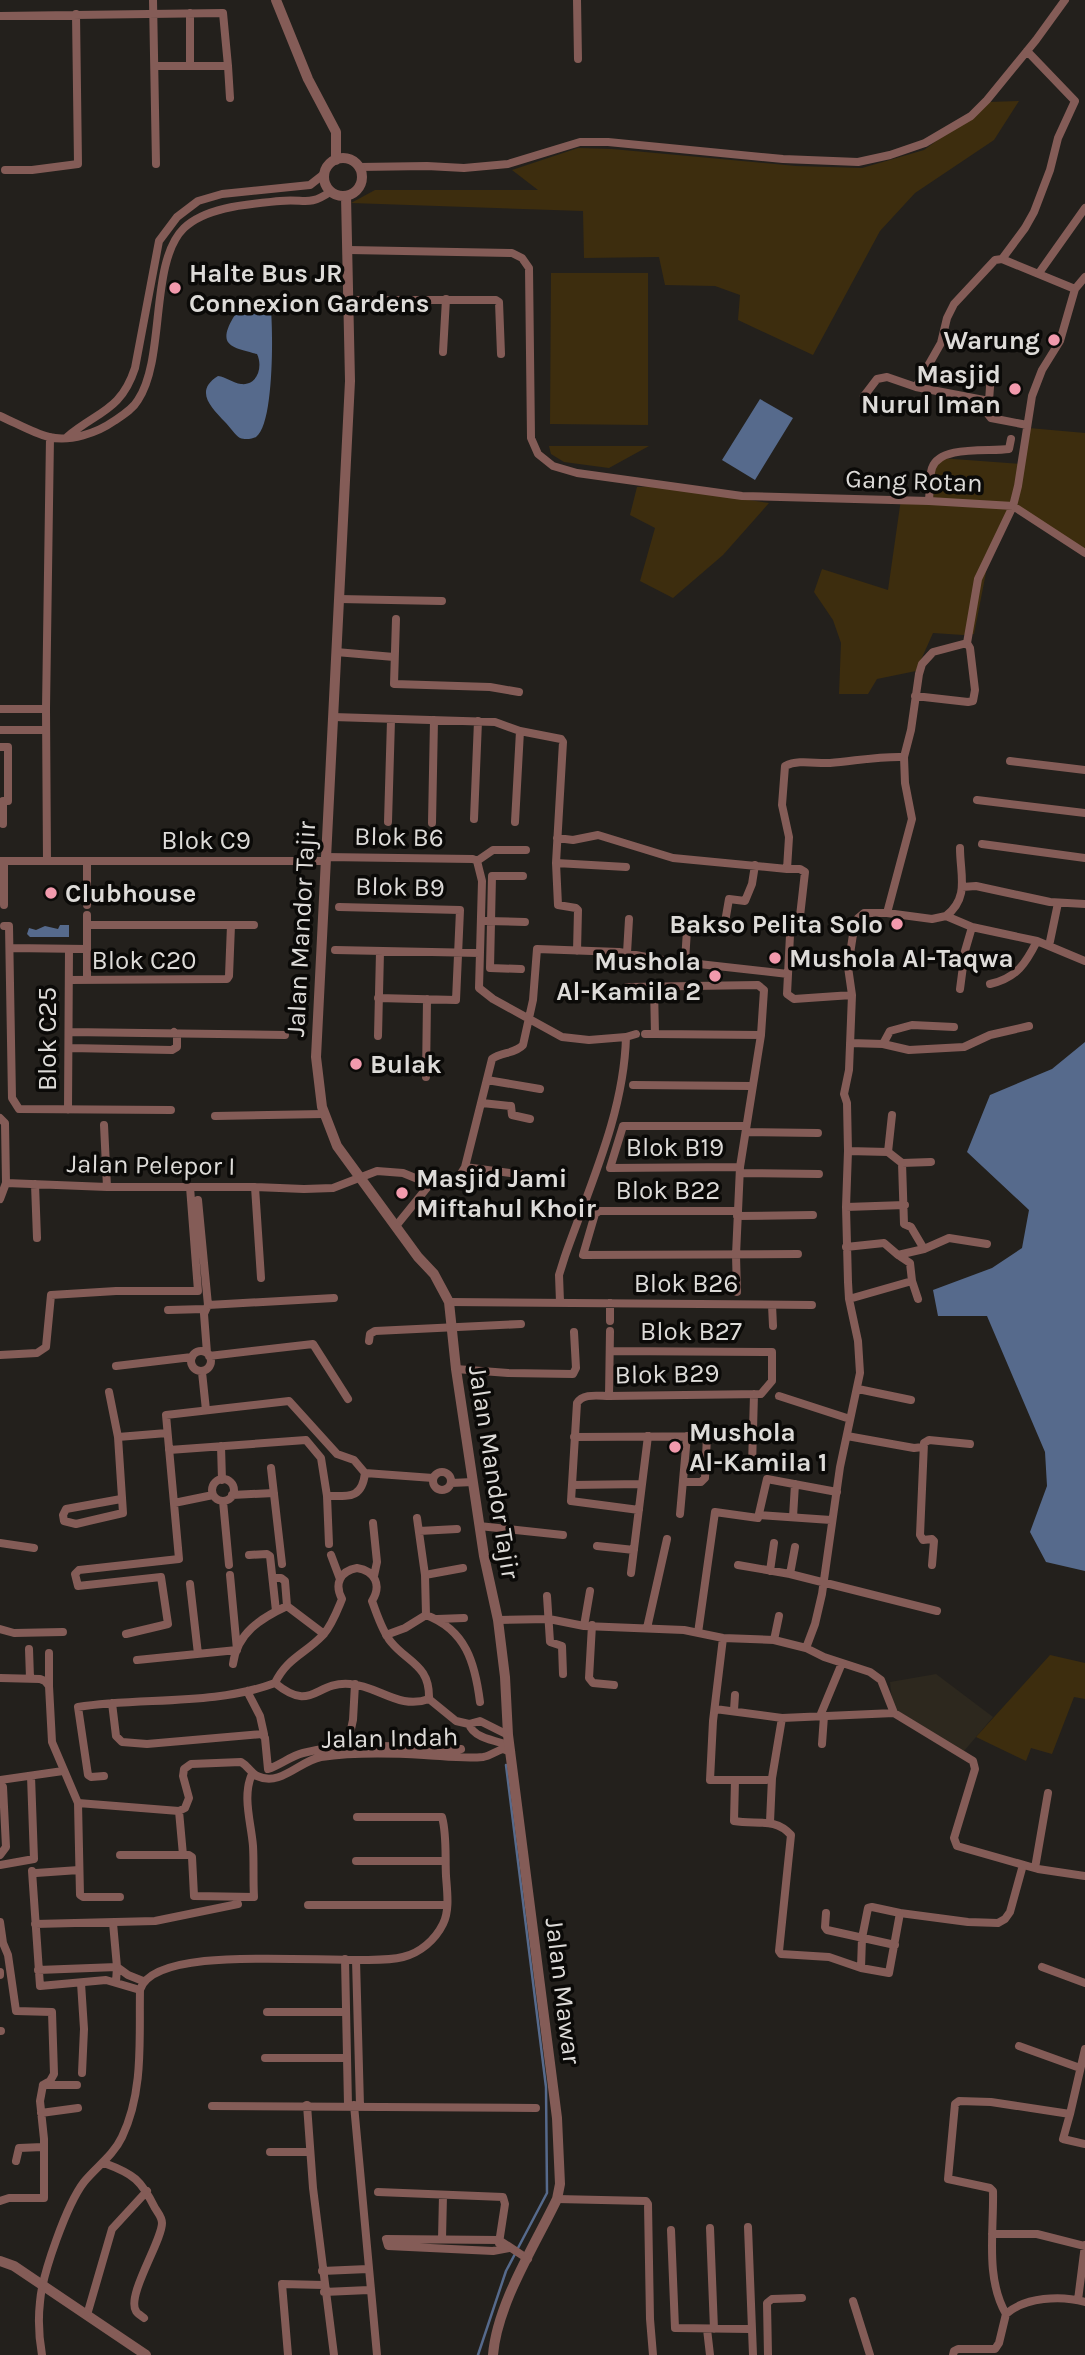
<svg xmlns="http://www.w3.org/2000/svg" width="1085" height="2355" font-family="Karla,sans-serif">
  <style>
    .built { fill: #2d281e }
    .green { fill: #3d2d0e }
    .water { fill: #566a8c }
    .lines { fill: none; stroke-linecap: round; stroke-linejoin: round }
    .stream { stroke: #566a8c; stroke-width: 2.5 }
    .minor { stroke: #845c57; stroke-width: 8 }
    .tertiary { stroke: #845c57; stroke-width: 10 }
    .poi-dot { fill: #f29aad; stroke: #0b0a08; stroke-width: 2.5 }
    .labels { text-anchor: middle; dominant-baseline: central; stroke-width: 7; stroke-linejoin: round; paint-order: stroke }
    .poi-label { font-size: 26px; font-weight: bold; fill: #dddbd8; stroke: #0b0a08; text-anchor: start }
    .street-label { font-size: 26px; fill: #dddbd8; stroke: #0b0a08 }
  </style>
  <rect width="100%" height="100%" fill="#23201c"/>
  <path class="built" d="M936,1674L993,1717L964,1751L893,1708L890,1682Z"/>
  <path class="green" d="M1019,101L994,140L915,193L880,231L813,355L738,320L740,295L715,286L665,285L659,257L584,258L583,211L351,203L375,190H538L512,170L578,148L612,149L796,166L862,168L924,150L989,102Z
    M551,273H648V425L550,424Z
    M1029,428L1085,433V554L1012,508L989,557L974,634L963,635L933,633L916,671L877,679L868,694H839L841,643L833,620L814,592L822,569L888,590L901,499L933,500L934,470L940,458L1022,464Z
    M549,446H649L609,468L564,462L551,454Z
    M661,486L769,503L723,555L673,598L640,581L655,528L630,515L637,487Z
    M1050,1655L1085,1663V1699L1074,1697L1052,1754L1031,1748L1026,1761L976,1737Z"/>
  <path class="water" d="M248,300H257L271,311C273,332 274,425 256,437C252,439 245,440 240,438C235,435 230,427 225,422C211,407 194,391 218,376C226,377 233,383 241,384C258,386 263,366 257,354C232,347 217,346 233,318C238,311 241,305 248,300Z
    M760,399L793,418L755,480L722,460Z
    M60,925H69V937H30L27,934L29,928L36,930L45,926L58,929Z
    M1085,1042V1571L1046,1562L1030,1532L1047,1486L1045,1452L987,1316H938L933,1290L992,1268L1022,1248L1029,1210L967,1152L990,1095L1052,1069Z"/>
  <g class="lines">
    <path class="stream" d="M506,1765L546,2087L547,2193L518,2248
      M478,2355L506,2271L515,2254"/>
    <path class="minor" d="M153,0L156,164
      M577,0L578,59
      M0,16L223,13L228,66
      M190,65V13
      M155,66H228L230,98
      M359,167L427,166L464,168L508,164L580,142H608L783,159L858,162L890,155L925,143L971,116L987,100L1036,40L1065,0
      M5,170H32L78,164L76,14
      M349,250L512,253L522,258L529,268L531,438L538,454L553,466L577,473L742,496L929,501L1013,506L1085,553
      M1002,259L1025,228L1034,212L1050,170L1058,138L1075,101L1027,51
      M1039,273L1085,208
      M349,300H496L499,302L501,354
      M443,352L446,299
      M916,387L941,343L947,318L954,304L995,260L1002,259L1075,289
      M864,396L877,379L887,377L916,387L989,401L988,414L991,418L1027,425
      M989,401L991,373
      M0,416C16,423 33,433 49,437C70,442 97,433 114,421C123,415 133,409 138,400C166,358 149,262 184,228C207,206 251,204 280,201C304,198 308,207 330,192
      M67,437C98,411 121,411 135,368L159,241L177,217L198,201L222,194L310,185L324,174
      M929,501C930,490 929,478 932,468C940,445 988,452 1009,449L1011,439
      M339,599L442,601
      M396,619L394,684L490,687L519,692
      M336,652L394,657
      M915,696L968,702L973,701L975,690L970,648L967,643
      M0,709H46
      M333,717L495,722L520,731L561,739L563,742L556,863L626,867
      M0,730H46
      M0,747H8V801H3V824
      M1010,761L1085,770
      M977,800L1085,813
      M474,819L478,721
      M388,822L391,720
      M515,822L520,731
      M432,823L434,720
      M557,838L573,840L598,835L673,858L787,869
      M982,844L1085,858
      M325,857L473,859L477,861L482,881L479,988L493,999L562,1037L589,1040L626,1037
      M0,861H325
      M47,861L46,709L50,437
      M477,861L493,850H526
      M556,863L558,905L576,908L578,910L577,951
      M962,887L976,886L1050,902L1085,904
      M4,905V861
      M87,905V861
      M339,907L460,910L456,1000L378,998
      M887,913L912,819L905,783L904,757L911,730L919,674L922,664L933,652L967,643L978,579L1013,506L1018,486L1032,396L1042,370L1060,341L1075,289L1085,277
      M946,916C970,897 960,875 960,848
      M486,921L525,922
      M87,925H254
      M4,926H9L12,1098L19,1109L171,1110
      M1049,946L1058,903
      M10,948L87,949V915
      M87,949V980
      M335,950L480,953
      M627,953L629,919
      M685,961L687,930L724,928L729,899L745,901L752,884L755,865
      M521,969L490,968L492,876H523
      M69,980L227,979L229,976L231,925
      M990,984C1017,978 1026,963 1037,941
      M627,987L758,985L764,990L761,1035L740,1167L736,1255L737,1292
      M960,989L965,951L972,927
      M852,995L794,999L787,994L790,935L799,925L805,872L800,869H787L789,837L782,805L785,766C799,759 816,764 830,763C855,761 879,756 904,757
      M69,1032L285,1035
      M645,1034H655L654,987
      M655,1034L761,1035
      M378,1036L380,952
      M850,1043L883,1044L890,1031L912,1025L954,1027
      M883,1044L909,1050L964,1047L990,1035L1029,1026
      M69,1048L172,1050L177,1047V1035L174,1032
      M426,1077L427,999
      M487,1080L540,1089
      M633,1085L751,1086
      M482,1103L511,1106L512,1115L530,1119
      M68,1110L69,949
      M215,1116L324,1114
      M0,1118L5,1123L6,1183L107,1187H255L304,1189L333,1188L377,1171L403,1173L430,1184L457,1180L465,1167L492,1059C501,1052 515,1054 523,1045L533,1000L537,949L619,952L663,960L788,974
      M104,1125L107,1187
      M746,1132L818,1133
      M848,1151L888,1152L902,1163L931,1162
      M888,1152L892,1115
      M902,1163L904,1224L911,1227L924,1249
      M465,1167L525,1175
      M740,1167L610,1168L623,1126H746
      M741,1173L819,1174
      M35,1184L37,1238
      M255,1187L261,1278
      M0,1199L6,1183
      M198,1200L208,1305
      M846,1207L905,1205
      M737,1211H599L595,1214L583,1255L798,1254
      M737,1216L813,1215
      M396,1226L430,1184
      M846,1247L884,1243L898,1255
      M912,1281L918,1299
      M849,1299L912,1281L910,1263L898,1255L924,1249L949,1238L987,1244
      M449,1302L812,1305
      M560,1302L559,1275L565,1256C590,1185 624,1113 626,1037L636,1034
      M772,1305L773,1326
      M168,1310L205,1309
      M610,1321V1303
      M369,1341L370,1334L375,1331L521,1324
      M191 1361a10 10 0 1 1 20 0a10 10 0 1 1-20 0Z
      M610,1351L772,1352V1381L761,1394L609,1396C598,1396 583,1393 577,1403L571,1501L639,1510
      M207,1353L204,1314L208,1305L334,1298
      M0,1355L37,1353L46,1347L51,1295L116,1291H198L190,1187
      M209,1356L313,1344L348,1399
      M116,1366L192,1357
      M456,1369L508,1373L573,1374L576,1368L574,1332
      M202,1372L206,1410
      M858,1389L911,1400
      M109,1392L118,1437L123,1513L76,1524L64,1521L63,1515L66,1509L121,1499
      M609,1396L610,1331
      M779,1396L850,1419
      M847,1436L914,1448L923,1447
      M118,1437L167,1433
      M574,1437L753,1436
      M221,1446L222,1480
      M169,1450L306,1440L321,1458L327,1496L329,1544
      M752,1466L754,1394
      M271,1468L282,1564
      M433 1481a9 9 0 1 1 18 0a9 9 0 1 1-18 0Z
      M212 1490a11 11 0 1 1 22 0a11 11 0 1 1-22 0Z
      M683,1482H701L705,1478L707,1436
      M451,1483L473,1482
      M572,1485L642,1484
      M232,1495L274,1493
      M327,1496C349,1496 362,1499 365,1473
      M223,1501L229,1565
      M174,1503L213,1495
      M680,1514L687,1436
      M759,1515L831,1520
      M793,1517L795,1484
      M417,1518L425,1575L426,1615
      M373,1523L377,1562L374,1576
      M479,1526L563,1535
      M419,1531L457,1529
      M0,1543L34,1548
      M597,1546L634,1550
      M249,1555L267,1554L270,1556L276,1611
      M331,1555L340,1579
      M738,1565L790,1574L937,1611
      M932,1565L934,1541L932,1539L923,1540L920,1535L924,1443L929,1440L970,1444
      M357,1568C375,1571 382,1585 372,1601C377,1614 382,1631 391,1642C408,1663 430,1665 429,1699C399,1710 379,1686 350,1684C314,1681 313,1714 275,1683C287,1658 305,1654 323,1635C332,1625 337,1611 342,1599C334,1584 340,1571 357,1568Z
      M770,1571L774,1543
      M631,1573L648,1436
      M790,1574L795,1547
      M425,1575L463,1568
      M273,1578H281L285,1581L287,1606
      M190,1584L198,1654
      M547,1596L550,1642L562,1646L563,1674
      M437,1619L464,1618
      M498,1620L549,1619L584,1626L684,1630L723,1638L774,1640L806,1648L824,1657L870,1672L881,1680L894,1713L973,1761L975,1769L954,1838L957,1846L1038,1869L1085,1876
      M592,1625L589,1678L593,1683L614,1685
      M584,1626L590,1591
      M647,1628L667,1539
      M0,1629L14,1633L63,1632
      M698,1633L715,1512L758,1518L767,1479L837,1492
      M126,1634L168,1624L161,1577L78,1586L75,1574L79,1570L179,1559L166,1415L289,1401L337,1454L354,1460L365,1473L433,1478
      M386,1635L405,1628L426,1615C466,1630 475,1663 480,1702
      M723,1638L713,1721L710,1780H766L772,1778L782,1718L894,1713
      M774,1640L779,1616
      M806,1648L815,1624L822,1594L840,1467L860,1373L858,1341L849,1299L848,1282L846,1207L848,1151L847,1103L844,1094L849,1070L852,995L848,967L854,928L858,918L864,913H887L932,919L946,916L972,927L1037,941L1085,961
      M29,1649L30,1678
      M49,1653V1686
      M137,1660L237,1650L230,1575
      M233,1664C237,1633 261,1618 287,1606L324,1634
      M0,1678L40,1679L45,1681L49,1686L52,1742L78,1803L80,1895L83,1897H120
      M247,1691L260,1716L264,1734
      M429,1699L456,1721L469,1724L480,1721L508,1735
      M112,1703L116,1736L122,1742L147,1744L262,1734L265,1738L268,1769C280,1765 291,1756 303,1753C353,1740 407,1748 457,1750L461,1749
      M715,1709L782,1718
      M734,1710L735,1695
      M820,1716L842,1663
      M469,1724C473,1738 496,1741 509,1745
      M822,1744L824,1716
      M347,1747L353,1720L355,1684
      M104,1776L91,1777L88,1775L78,1707C143,1697 213,1706 275,1683
      M0,1780L63,1771
      M735,1780L734,1821C756,1825 775,1817 791,1835L779,1951L781,1954L829,1957L861,1968L889,1973L900,1913L968,1922L998,1923L1005,1919L1010,1912L1023,1865
      M78,1803L179,1811L185,1808L189,1798L183,1776L184,1769L191,1764L241,1762C248,1766 250,1772 257,1776C281,1787 299,1761 321,1757C355,1752 390,1753 424,1755C443,1756 464,1759 483,1757C490,1756 496,1751 503,1749L511,1752
      M179,1811L183,1855
      M770,1822L772,1778
      M0,1855L6,1847L3,1787
      M120,1855H189L192,1857L194,1896L254,1897C253,1880 254,1863 253,1846C251,1822 242,1796 252,1774
      M356,1861H445
      M0,1865L34,1859L31,1776
      M1035,1868L1048,1793
      M32,1871L40,1986L106,1980L140,1990
      M36,1873L79,1870
      M308,1905H447
      M826,1913L825,1927L827,1930L895,1945
      M0,1922L3,1943L8,1955L16,2011L52,2012L54,2074L50,2081L43,2085
      M113,1923L117,1967L128,1975L143,1981
      M35,1924L155,1921L238,1904
      M345,1959L348,2105
      M356,1960L360,2105
      M1042,1967L1085,1983
      M861,1968L862,1938L868,1908L872,1907L900,1913
      M38,1970L117,1967L116,1982
      M0,1972V1975
      M81,1983L84,2029L82,2073
      M267,2012H345
      M0,2031H1
      M1019,2046L1080,2068
      M265,2058H346
      M307,2105L313,2188L334,2355
      M354,2105L377,2355
      M212,2106L536,2108
      M41,2113L78,2108
      M1070,2114L1063,2139L1085,2144
      M270,2152H310
      M16,2161L19,2148L43,2147
      M104,2163C134,2174 141,2180 155,2208C158,2213 162,2217 162,2223C162,2241 126,2296 136,2311C136,2313 143,2317 144,2318
      M378,2192L503,2197L505,2204L499,2243
      M557,2199L646,2201L648,2204L650,2319L653,2355
      M0,2201L9,2198H44V2139L40,2101L43,2085H77
      M748,2227L753,2355
      M710,2228L714,2329
      M671,2230L675,2328L750,2329
      M992,2234H1037L1085,2246
      M442,2239L443,2195
      M509,2248L493,2251L388,2246L386,2239L499,2240L528,2259
      M322,2271L368,2269
      M324,2292L369,2290
      M1078,2300L1085,2245
      M853,2301L870,2355
      M1006,2314C985,2278 994,2230 993,2191L990,2188L948,2179L955,2104L959,2101L991,2102L1070,2114L1085,2049
      M87,2315L112,2229L147,2191
      M707,2329L710,2355
      M42,2355C39,2338 38,2319 40,2302C42,2274 67,2204 84,2182C96,2167 113,2156 122,2137C144,2091 139,2039 140,1990C155,1938 356,1969 403,1957C420,1953 435,1940 443,1924C450,1910 447,1891 446,1876C445,1857 447,1835 442,1817H357
      M288,2355L282,2284L324,2285
      M768,2355L767,2303L772,2299L802,2298
      M953,2355L954,2351L958,2349H995L999,2343L1006,2314C1025,2297 1061,2295 1085,2302"/>
    <path class="tertiary" d="M276,0L308,79L336,132V160
      M324 177a19 19 0 1 1 38 0a19 19 0 1 1-38 0Z
      M346,196L350,381L316,1057L322,1107L337,1146L418,1257L434,1274L449,1302L456,1369L484,1556L498,1620L505,1677L508,1735L557,2118L560,2184L557,2199C535,2245 497,2304 493,2355
      M0,2261L14,2266L146,2355"/>
  </g>
  <g class="poi-dot">
    <circle cx="175" cy="288" r="7"/>
    <circle cx="1054" cy="340" r="7"/>
    <circle cx="1015" cy="389" r="7"/>
    <circle cx="51" cy="893" r="7"/>
    <circle cx="897" cy="924" r="7"/>
    <circle cx="775" cy="958" r="7"/>
    <circle cx="715" cy="976" r="7"/>
    <circle cx="356" cy="1064" r="7"/>
    <circle cx="402" cy="1193" r="7"/>
    <circle cx="675" cy="1447" r="7"/>
  </g>
  <g class="labels">
    <g class="poi-label">
      <text x="189" y="273">Halte Bus JR<tspan x="189" dy="30">Connexion Gardens</tspan></text>
      <text x="1040" y="340" text-anchor="end">Warung</text>
      <text x="1001" y="374" text-anchor="end">Masjid<tspan x="1001" dy="30">Nurul Iman</tspan></text>
      <text x="65" y="893">Clubhouse</text>
      <text x="883" y="924" text-anchor="end">Bakso Pelita Solo</text>
      <text x="789" y="958">Mushola Al-Taqwa</text>
      <text x="701" y="961" text-anchor="end">Mushola<tspan x="701" dy="30">Al-Kamila 2</tspan></text>
      <text x="370" y="1064">Bulak</text>
      <text x="416" y="1178">Masjid Jami<tspan x="416" dy="30">Miftahul Khoir</tspan></text>
      <text x="689" y="1432">Mushola<tspan x="689" dy="30">Al-Kamila 1</tspan></text>
    </g>
    <g class="street-label">
      <text transform="translate(914 481) rotate(2)">Gang Rotan</text>
      <text transform="translate(399 837) rotate(1)">Blok B6</text>
      <text x="206" y="840">Blok C9</text>
      <text transform="translate(400 887) rotate(1)">Blok B9</text>
      <text transform="translate(301 929) rotate(-87)">Jalan Mandor Tajir</text>
      <text x="144" y="960">Blok C20</text>
      <text transform="translate(47 1039) rotate(-90)">Blok C25</text>
      <text x="675" y="1147">Blok B19</text>
      <text transform="translate(151 1165) rotate(1)">Jalan Pelepor I</text>
      <text x="668" y="1190">Blok B22</text>
      <text x="686" y="1283">Blok B26</text>
      <text x="691" y="1331">Blok B27</text>
      <text transform="translate(667 1374) rotate(-1)">Blok B29</text>
      <text transform="translate(494 1472) rotate(81)">Jalan Mandor Tajir</text>
      <text transform="translate(390 1738) rotate(-1)">Jalan Indah</text>
      <text transform="translate(563 1991) rotate(83)">Jalan Mawar</text>
    </g>
  </g>
</svg>
